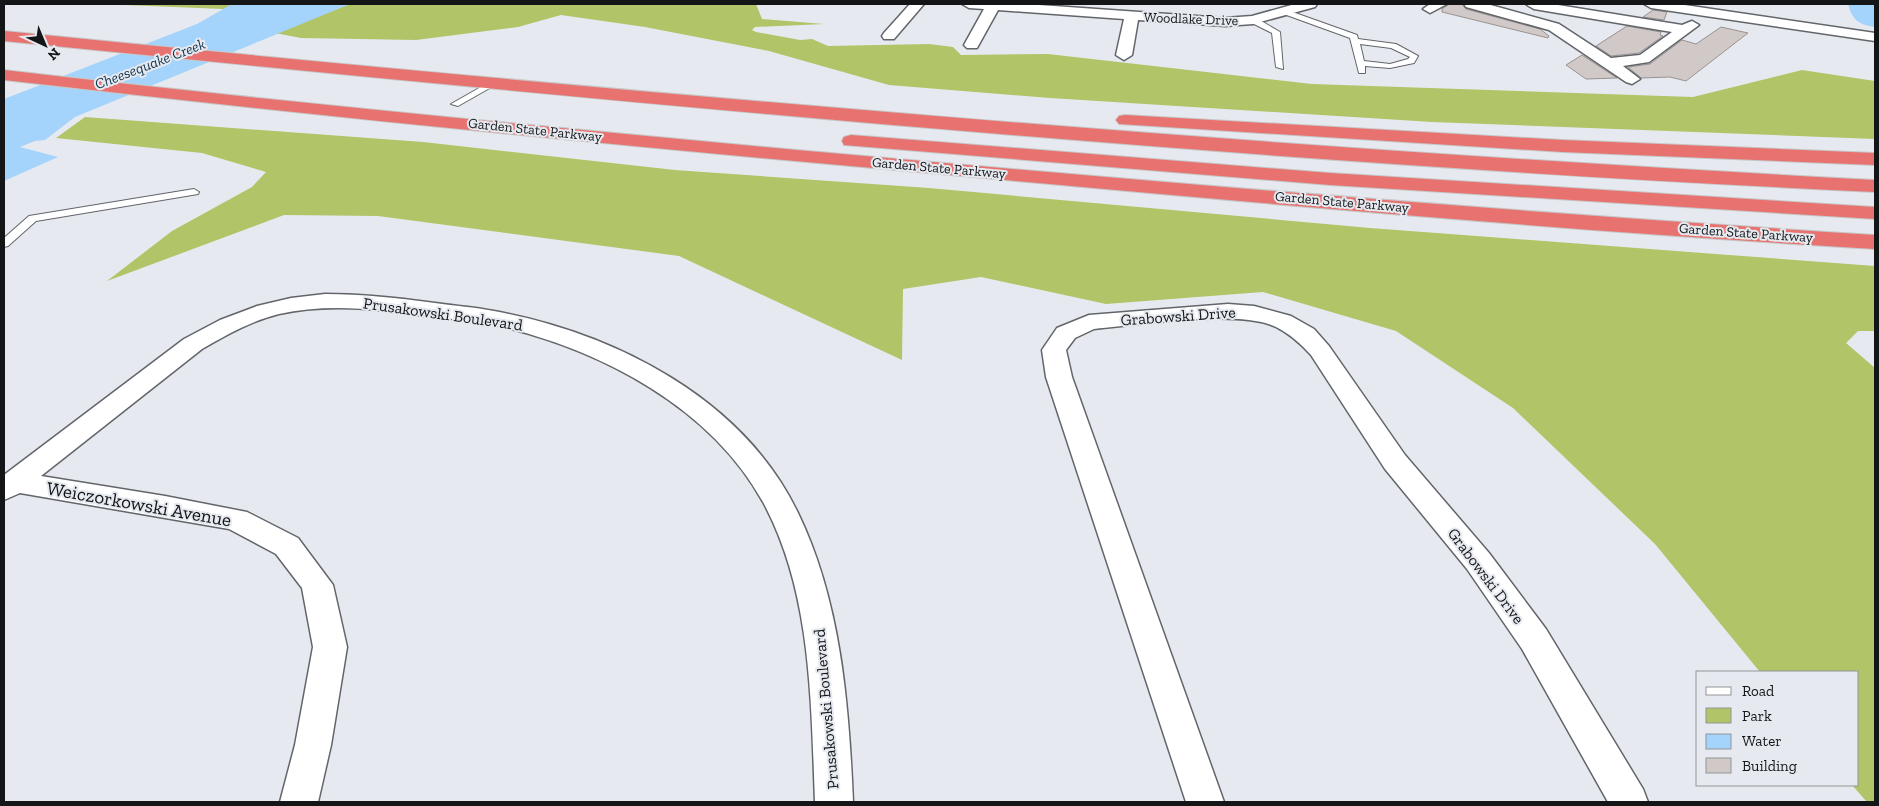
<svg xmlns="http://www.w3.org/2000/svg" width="1879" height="806" font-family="'Zilla Slab',serif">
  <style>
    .green { fill: #b1c467 }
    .water { fill: #a4d3fc }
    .building { fill: #d0c9c7; stroke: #999291 }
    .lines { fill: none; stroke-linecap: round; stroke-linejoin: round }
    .service-casing { stroke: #62656a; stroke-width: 2 }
    .minor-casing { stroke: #62656a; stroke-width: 3 }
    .motorway-casing { stroke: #c6c7c7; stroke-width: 2 }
    .service { fill: #fff; fill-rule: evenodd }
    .minor { fill: #fff; fill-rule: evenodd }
    .motorway { fill: #e8726f; fill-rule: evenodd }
    .labels { text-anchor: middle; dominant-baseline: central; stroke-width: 4; stroke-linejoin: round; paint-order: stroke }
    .far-street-label { font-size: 14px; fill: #131517; stroke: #e6eaf0 }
    .far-water-label { font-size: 15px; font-style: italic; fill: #0c314b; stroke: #e6eaf0 }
    .street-label { font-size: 16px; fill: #131517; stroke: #e6eaf0 }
    .near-street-label { font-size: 19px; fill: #131517; stroke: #e6eaf0 }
  </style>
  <rect width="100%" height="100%" fill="#e6eaf0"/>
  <path class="green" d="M99,4H232L224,9Z
    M350,4H756L762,19L824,24L755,27L752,30L756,32L800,40L812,39L828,46L929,44L953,47L961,55L1048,54L1312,84L1693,97L1802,70L1875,81V139L1432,122L1050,98L889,85L769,51L645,27L561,15L518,27L416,40L301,38L275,33Z
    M85,117L423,142L675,170L929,188L1370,228L1875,266V331H1858L1846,343L1875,368V802H1867L1852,785H1858V672H1760L1655,544L1513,408L1396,331L1263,292L1106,304L981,277L903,289L902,360L679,256L378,216L284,215L107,281L172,231L252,187L266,172L202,153L56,138Z"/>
  <path class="water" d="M232,4H350L75,117L45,140L35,141L20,147L58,157L4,181V99L197,24Z
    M1848,4H1875V27C1859,25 1852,20 1848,4Z"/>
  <path class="building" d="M1449,4H1462L1466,9L1540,29L1549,36L1548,38L1442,12V9Z
    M1653,10L1667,12L1664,20L1643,17Z
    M1627,26L1661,32L1660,35L1663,36L1639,53L1611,56L1596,46Z
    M1721,27L1748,33L1686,81L1670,77L1641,78L1628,67L1650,64L1682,40L1696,44Z
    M1582,55L1617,78L1586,79L1566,65Z"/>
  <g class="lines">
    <g class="service-casing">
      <path id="service" d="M1284,9L1357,35L1358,39L1396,44L1418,56L1414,63L1390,68L1365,66V73H1359L1350,38L1281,13L1280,11ZM1360,44L1391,48L1410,57L1408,59L1390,64L1364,61Z
        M1250,18H1256L1280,32L1283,69L1276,67L1272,33L1250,22Z
        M488,83L495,85L458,106L451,104Z
        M194,189L199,192L198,194L36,221L8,246L4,247V238L29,216Z"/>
    </g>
    <g class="minor-casing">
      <path id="minor" d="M910,4H924L894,39H884L882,36L884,33Z
        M962,4H1025L1225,18L1252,16L1295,4H1317L1315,7L1253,24L1225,26L1138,20L1132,55L1124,60L1116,55L1124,19L998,10L977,48H967L964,45L984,9L969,8Z
        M1430,4H1447L1430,13L1423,9Z
        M1464,4H1487L1559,24L1611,58L1640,55L1672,32L1534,9L1527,5L1552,4L1682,25L1692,21L1699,25L1649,62L1623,66L1640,79L1632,84L1626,82L1549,30L1466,7Z
        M1644,4H1678L1875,33V41L1651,8Z
        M325,294C362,294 399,298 435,303C455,306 475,307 494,311C614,333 743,398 798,513C841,602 849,705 853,802H815C811,702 812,592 763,502C711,407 601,350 499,326C475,320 449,319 425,316C377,309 327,303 279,314C251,321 226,335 202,349L41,476L165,496L247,512L298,538L333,585L347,647L331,745L318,802H280L295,745L313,647L302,588L276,554L229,529L20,493L4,500V475L184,339L220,320L257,306L291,298Z
        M1228,304L1254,306L1291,316L1314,329L1329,346L1405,455L1489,553L1546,629L1643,789L1648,802H1608L1522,649L1467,569L1385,469L1311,355C1300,343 1290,334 1276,327C1239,309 1138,325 1094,329L1075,338L1066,350L1072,377L1224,802H1186L1046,377L1042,350L1057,328L1089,315Z"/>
    </g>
    <g class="motorway-casing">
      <path id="motorway" d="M4,31C627,93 1250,147 1875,180V192C1250,163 627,103 4,41Z
        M4,70C279,102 555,128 831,153C1178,184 1526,213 1875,235V249C1571,231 1266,204 962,176C643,148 323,117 4,80Z
        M1125,115L1563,140L1875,153V165L1563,152L1119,124L1116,120L1119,116Z
        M851,135L1330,173L1875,207V219L1330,185L844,145L842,141L844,137Z"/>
    </g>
    <use href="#service" class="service"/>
    <use href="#minor" class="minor"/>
    <use href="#motorway" class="motorway"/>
  </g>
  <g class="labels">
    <g class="far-street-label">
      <text transform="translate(1191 19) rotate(2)">Woodlake Drive</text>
      <text transform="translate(535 130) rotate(6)">Garden State Parkway</text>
      <text transform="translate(939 168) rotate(5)">Garden State Parkway</text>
      <text transform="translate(1342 202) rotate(5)">Garden State Parkway</text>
      <text transform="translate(1746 233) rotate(4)">Garden State Parkway</text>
    </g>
    <g class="far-water-label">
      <text transform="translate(150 64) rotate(-21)">Cheesequake Creek</text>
    </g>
    <g class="street-label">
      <text transform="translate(443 314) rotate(8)">Prusakowski Boulevard</text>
      <text transform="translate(1178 316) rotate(-4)">Grabowski Drive</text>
      <text transform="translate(1486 576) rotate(53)">Grabowski Drive</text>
      <text transform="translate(826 709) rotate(-95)">Prusakowski Boulevard</text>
    </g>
    <g class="near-street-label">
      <text transform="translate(139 504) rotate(10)">Weiczorkowski Avenue</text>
    </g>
  </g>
  <rect width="1879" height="806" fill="none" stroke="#131517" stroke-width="10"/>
  <rect x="1696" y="671" width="162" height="115" fill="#e6eaf0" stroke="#929599"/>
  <rect x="1706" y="687" width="25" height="8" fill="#ffffff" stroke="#929599"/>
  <text x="1742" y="696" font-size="15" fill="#131517">Road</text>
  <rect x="1706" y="708" width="25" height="15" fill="#b1c467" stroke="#929599"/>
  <text x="1742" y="721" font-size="15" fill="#131517">Park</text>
  <rect x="1706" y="734" width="25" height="15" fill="#a4d3fc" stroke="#929599"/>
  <text x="1742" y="746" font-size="15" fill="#131517">Water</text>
  <rect x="1706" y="758" width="25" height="15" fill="#d0c9c7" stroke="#929599"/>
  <text x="1742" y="771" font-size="15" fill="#131517">Building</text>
  <g transform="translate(45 45) rotate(136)" stroke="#e6eaf0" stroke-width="4" paint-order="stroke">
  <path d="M0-4L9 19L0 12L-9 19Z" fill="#131517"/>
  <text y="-8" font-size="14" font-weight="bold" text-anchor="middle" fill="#131517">N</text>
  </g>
</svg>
